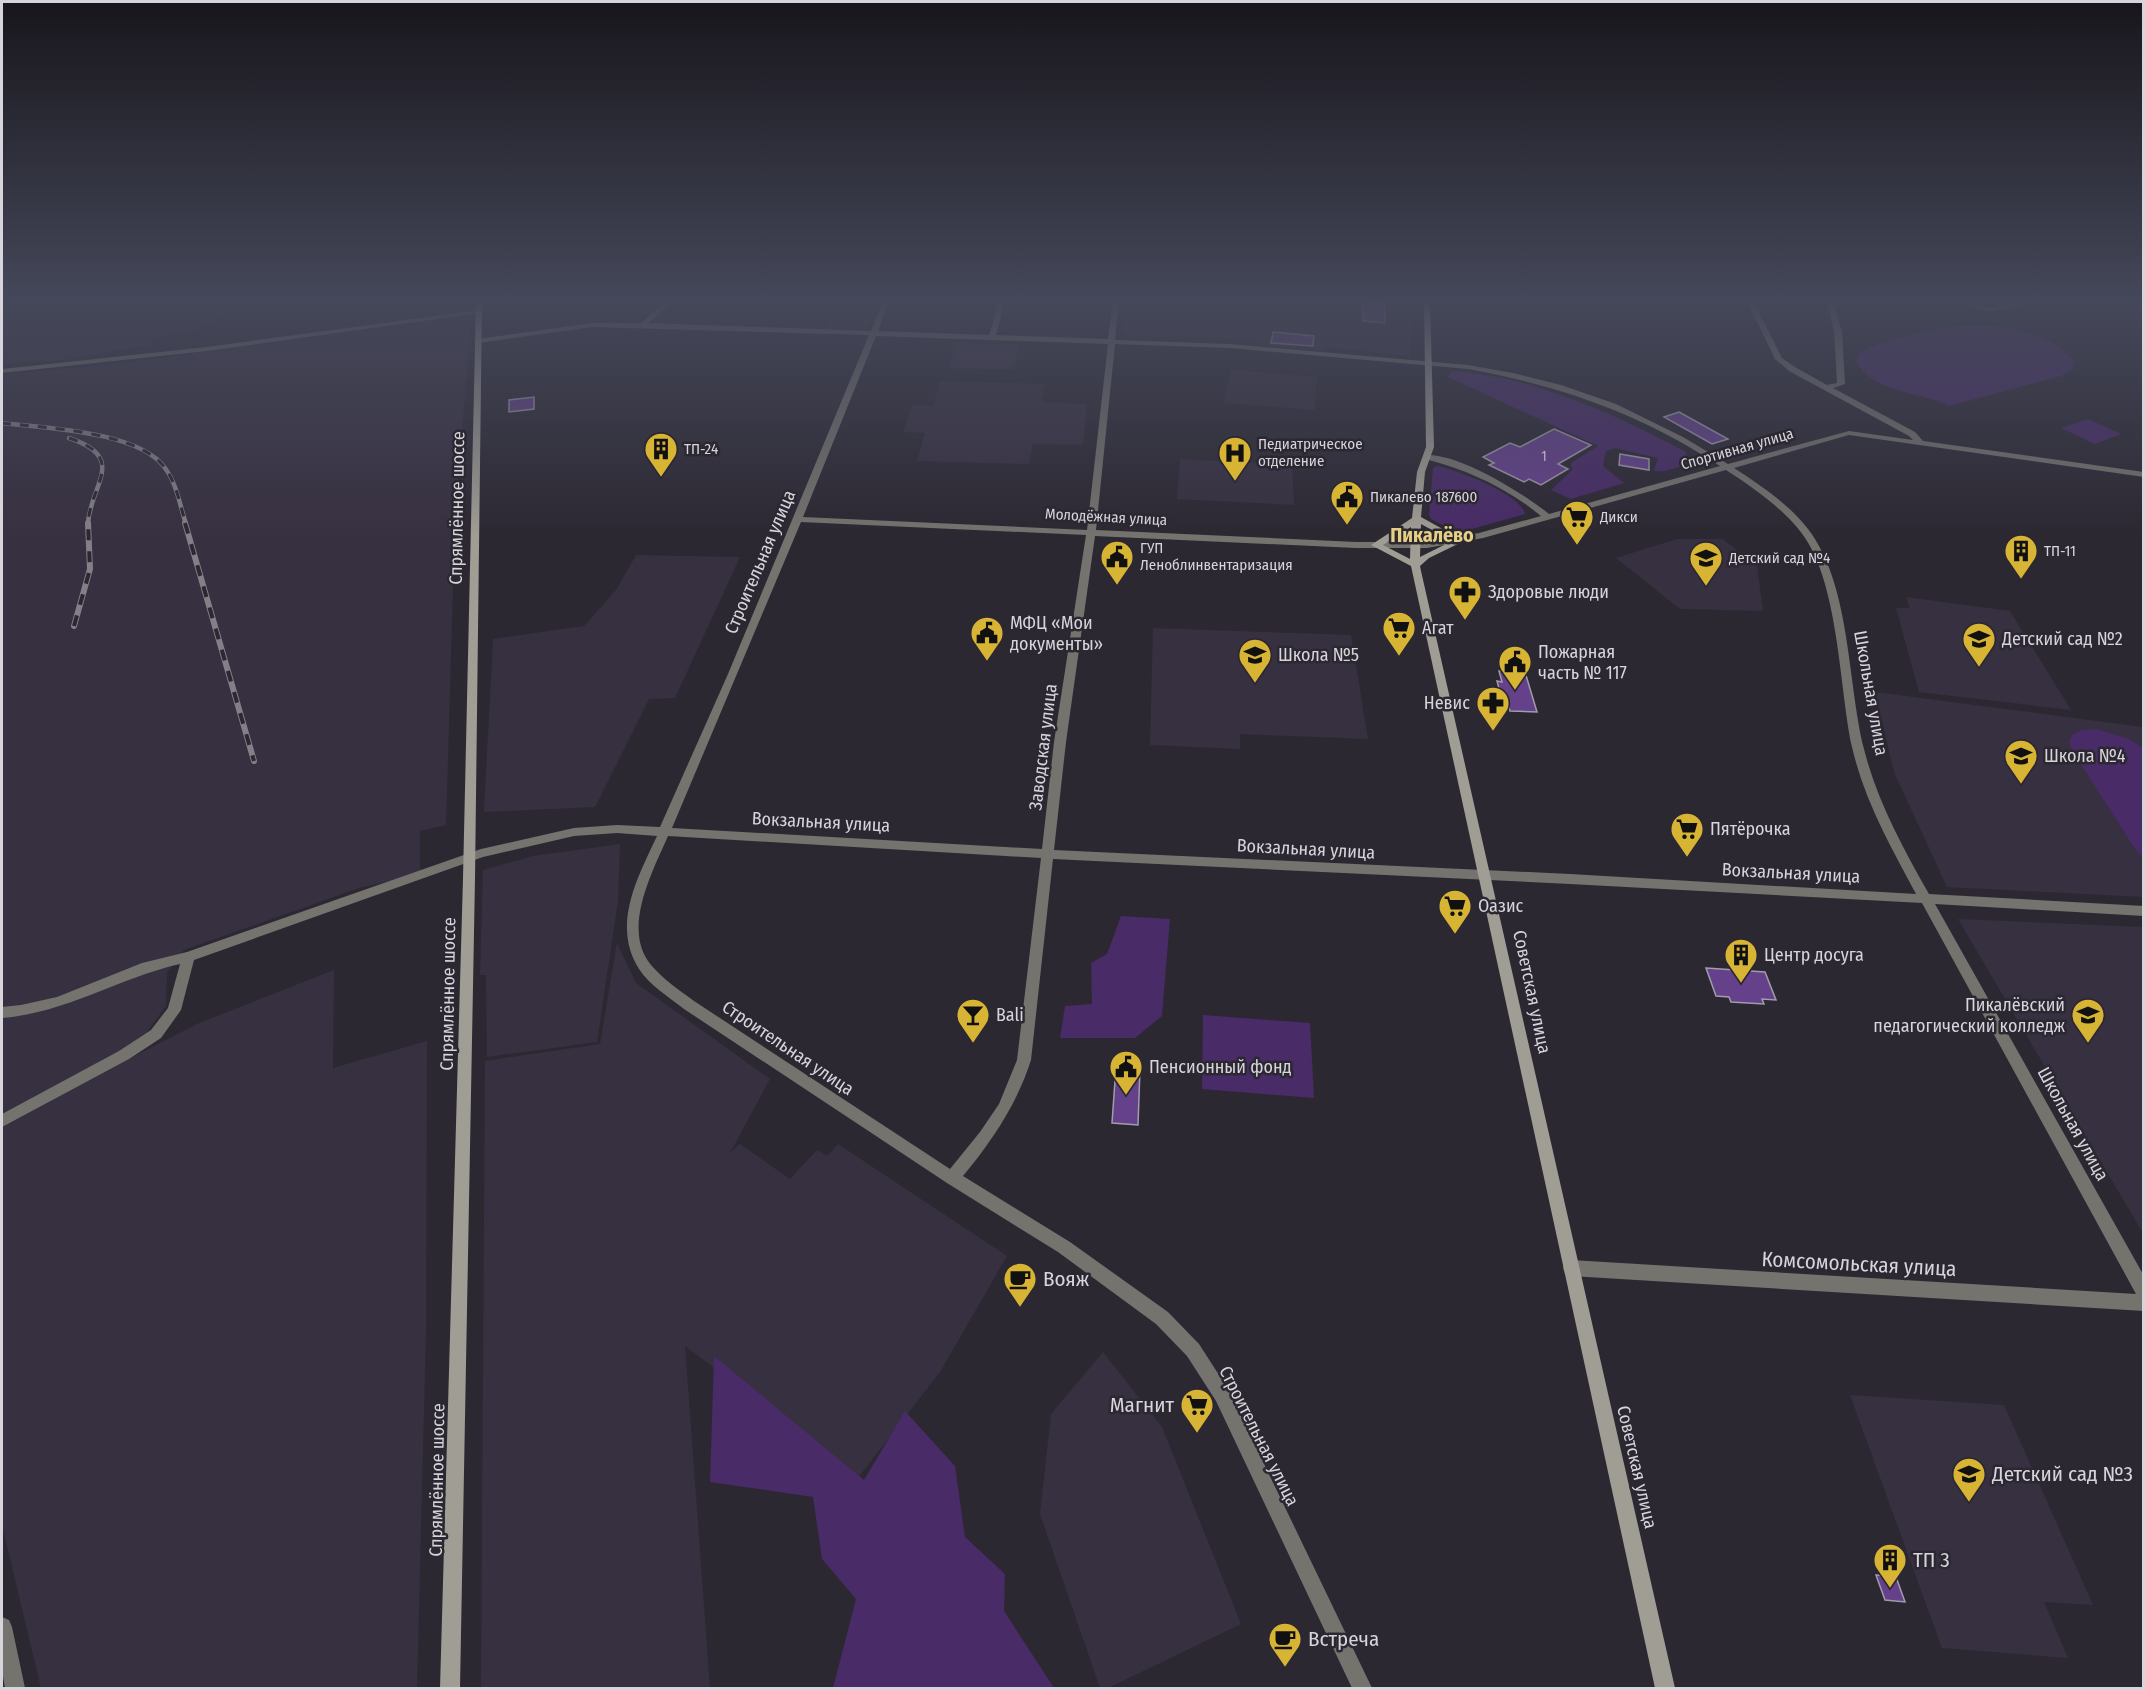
<svg xmlns="http://www.w3.org/2000/svg" width="2145" height="1690" font-family="'Fira Sans Condensed',sans-serif">
  <style>
    .built { fill: #373040 }
    .green { fill: #482b67 }
    .building { fill: #65418c; stroke: #a19caa; stroke-width: 1.5 }
    .lines { fill: none; stroke-linecap: round; stroke-linejoin: round }
    .street { fill: #75736e; fill-rule: evenodd }
    .secondary { fill: #a09d94; fill-rule: evenodd }
    .rail-far1-casing { stroke: #827f87; stroke-width: 4.5 }
    .rail-casing { stroke: #827f87; stroke-width: 6 }
    .rail-far1 { stroke: #2c2832; stroke-width: 3; stroke-dasharray: 9; stroke-linecap: butt }
    .rail { stroke: #2c2832; stroke-width: 4; stroke-dasharray: 11; stroke-linecap: butt }
    .labels { text-anchor: middle; dominant-baseline: central; stroke-width: 5; stroke-linejoin: round; paint-order: stroke }
    .far-number-label { font-size: 14px; fill: #baafc7 }
    .far-poi-label { font-size: 15px; fill: #d7d4db; stroke: #2c2832; text-anchor: start }
    .far-street-label { font-size: 15px; fill: #d7d4db; stroke: #2c2832 }
    .street-label { font-size: 18px; fill: #d7d4db; stroke: #2c2832 }
    .poi-label { font-size: 18px; fill: #d7d4db; stroke: #2c2832; text-anchor: start }
    .far-district-label { font-size: 20px; font-weight: bold; fill: #e7cf83; stroke: #2c2832 }
    .near-street-label { font-size: 21px; fill: #d7d4db; stroke: #2c2832 }
    .near-poi-label { font-size: 21px; fill: #d7d4db; stroke: #2c2832; text-anchor: start }
  </style>
  <rect width="100%" height="100%" fill="#2c2832"/>
  <path class="built" d="M2,301H229L231,304L211,325L152,338L150,345L55,361L2,364Z
    M1126,301H1411L1410,356L1323,347L1322,351L1267,346L1268,342L1213,337L1121,335Z
    M830,305L876,307L866,329L828,328L831,314L828,310Z
    M464,317L471,319L455,519L446,825L420,831V874L359,888L184,950L167,973L166,1006L147,1032L117,1053L2,1114V374L108,365Z
    M957,343L1019,345L1014,370L949,368Z
    M1231,370L1317,377L1315,410L1224,403Z
    M940,381L1045,384L1042,402L1087,404L1083,445L1033,444L1029,464L917,461L925,433L903,432L912,405L933,406Z
    M1180,459L1292,465L1294,505L1177,499Z
    M1677,539H1723L1757,566L1763,611L1680,609L1616,558Z
    M636,555L740,557L675,698L649,699L595,807L484,812L493,639L584,626L616,590Z
    M1906,597L2010,611L2071,710L1919,692L1896,608H1910Z
    M1153,628L1351,635L1368,739L1240,734V749L1150,745Z
    M1875,692L2143,727V897L1947,887L1894,772Z
    M620,844L618,901L597,1042L487,1057L486,975H480L483,870L533,856Z
    M1958,919L2143,927V1233L2101,1162Z
    M617,943L636,983L770,1079L730,1153L740,1144L790,1179L817,1150L827,1156L838,1144L1007,1256L940,1372L857,1479L763,1404L685,1346L710,1688H481L485,1061L600,1044Z
    M334,970L333,1068L427,1041L426,1330L417,1688H41L2,1525V1124L197,1024Z
    M1103,1352L1162,1427L1241,1624L1108,1688H1100L1040,1514L1051,1414Z
    M1850,1395L2004,1405L2093,1605L2044,1602L2068,1658L1942,1648Z"/>
  <path class="green" d="M1973,325C2009,327 2049,332 2074,361L2072,370L2061,376L1949,406C1918,390 1876,395 1856,361L1860,352C1892,337 1938,328 1973,325Z
    M1451,371C1536,377 1612,413 1686,452L1688,464L1665,471H1654L1658,458L1615,448L1606,451L1603,466L1624,483L1571,499L1551,490L1572,470L1571,463L1598,446L1448,377Z
    M2088,419L2121,434L2095,444L2061,428Z
    M1437,466C1455,469 1522,495 1525,514L1458,533L1431,519L1429,515L1433,468Z
    M2096,729L2129,739L2143,748V858L2133,846L2072,750L2069,741L2073,734L2082,730Z
    M1121,916L1170,919L1162,1016L1135,1038H1060L1065,1006L1092,1004L1091,963L1107,954Z
    M1203,1015L1310,1023L1314,1098L1202,1089Z
    M714,1356L864,1480L905,1411L955,1466L965,1537L1005,1574L1004,1611L1054,1688H833L856,1599L822,1559L813,1497L710,1482Z"/>
  <path class="building" d="M1362,302L1384,303L1385,323L1363,321Z
    M1273,332L1314,336L1313,346L1271,343Z
    M534,397V409L509,412V400Z
    M1679,412L1728,439L1712,444L1664,417Z
    M1554,429L1591,445L1558,464L1568,469L1541,485L1529,479L1524,482L1489,465L1494,463L1483,457L1510,443L1520,447Z
    M1620,454L1649,459V470L1619,465Z
    M1499,671L1525,672L1537,712L1510,711L1507,700H1502L1497,681L1502,682Z
    M1706,968L1765,972L1776,1000L1762,999L1764,1004L1731,1002L1729,997L1716,996Z
    M1116,1067L1140,1069L1138,1125L1112,1123Z
    M1876,1575L1896,1577L1905,1602L1885,1600Z"/>
  <g class="lines">
    <path class="street" d="M666,301H673L649,323L871,331L883,301H889L878,331L989,335L999,301H1005L996,335L1108,339L1113,301H1119L1115,340L1230,344L1468,365L1513,373L1561,385L1616,404L1683,437L1728,464L1849,431L1913,440L1909,436L1789,371L1775,359L1747,301H1753L1782,358L1795,367L1827,385L1837,383L1834,332L1827,301H1833L1842,332L1845,384L1833,388L1915,432L1923,441L2144,472V477L1849,435L1734,468C1760,485 1789,504 1808,529C1851,585 1847,681 1864,749C1877,801 1903,848 1929,894L2144,906V916L1935,904L2144,1276V1311L1571,1276L1565,1274L1563,1268L1565,1262L1571,1260L2136,1294L1922,903L1570,884L1053,859L1031,1060C1017,1104 992,1141 963,1176L1070,1242L1168,1312L1199,1344L1228,1389L1372,1688H1352L1216,1401L1187,1356L1156,1324L1058,1252L947,1183L684,1009C669,997 649,985 639,969C611,925 638,877 657,836L617,833L574,836L483,857L194,960L181,1010L161,1038L129,1059L2,1127V1114L119,1051L151,1030L168,1008L180,964C118,978 66,1013 2,1018V1007L21,1005L57,997L142,963L187,952L481,849L574,828L617,825L660,827L728,674L869,335L592,327L478,343L474,341L478,339L592,323H641ZM876,336L1108,344L1087,530L803,517ZM1115,344L1230,348L1468,369C1561,386 1641,414 1720,466L1549,514C1523,493 1459,453 1425,455V459C1468,470 1507,488 1541,516L1479,533L1427,542H1356L1096,530ZM1726,470C1752,487 1780,506 1800,531C1839,579 1839,687 1852,747C1864,800 1891,847 1916,894L1570,874L1054,850L1066,742L1095,536L1356,548H1427L1483,538ZM801,522L1086,535L1054,742L1042,849L672,828ZM668,836L1041,858L1017,1060L999,1104L980,1132L950,1169L694,1001C679,990 663,979 651,965C621,929 653,871 668,836Z
      M1959,301C1970,301 1981,308 1992,308C2006,307 2020,300 2034,301L1990,312Z
      M479,310L481,311V313L207,351L2,373V369L207,347Z
      M2,1617L9,1620L12,1627L25,1688H5L2,1671Z"/>
    <path class="secondary" d="M476,301H482L475,878L460,1688H440L463,878Z
      M1424,301H1430L1434,447L1425,472L1421,517L1464,541L1429,558L1420,566L1421,571L1675,1688H1655L1411,566L1371,545L1412,518L1417,472L1426,447ZM1421,524L1452,541L1420,557ZM1411,527L1410,559L1383,545Z"/>
    <g class="rail-far1-casing">
      <path id="rail-far1" d="M2,423C44,428 139,431 165,468C177,484 180,506 186,524
        M69,438C129,458 90,484 88,524"/>
    </g>
    <g class="rail-casing">
      <path id="rail" d="M185,523L254,761
        M74,626L90,569L88,523"/>
    </g>
    <use href="#rail-far1" class="rail-far1"/>
    <use href="#rail" class="rail"/>
  </g>
  <linearGradient id="sky" x2="0" y2="1"><stop stop-color="#18161c"/><stop offset="0.56" stop-color="#45485a"/><stop offset="1" stop-color="#45485a" stop-opacity="0"/></linearGradient>
  <rect width="2145" height="537" fill="url(#sky)"/>
  <defs>
    <g id="building-pin" transform="scale(1.725)"><path d="M0 17L-7.5 6A9.5 9.5 0 1 1 7.5 6Z" fill="#d8b434" stroke="#2c2832"/><path d="M-4-6H4V6H1V3H-1V6H-4ZM-2.5-4.3h1.7v1.8h-1.7ZM.8-4.3h1.7v1.8H.8ZM-2.5-1h1.7V.8h-1.7ZM.8-1h1.7V.8H.8Z" fill="#111"/></g>
    <g id="hospital-pin" transform="scale(1.725)"><path d="M0 17L-7.5 6A9.5 9.5 0 1 1 7.5 6Z" fill="#d8b434" stroke="#2c2832"/><path d="M-5-5h3v3.5h4V-5h3V5h-3V1.5h-4V5h-3Z" fill="#111"/></g>
    <g id="civic-pin" transform="scale(1.725)"><path d="M0 17L-7.5 6A9.5 9.5 0 1 1 7.5 6Z" fill="#d8b434" stroke="#2c2832"/><path d="M-.6-6.5H3V-4.5H.6V-3L4-1V1h2V6H-6V1h2V-1L-.6-3ZM-1.2 2.5V6h2.4V2.5Z" fill="#111"/></g>
    <g id="supermarket-pin" transform="scale(1.725)"><path d="M0 17L-7.5 6A9.5 9.5 0 1 1 7.5 6Z" fill="#d8b434" stroke="#2c2832"/><path d="M-6-5.5h2.5l.6 2H6L4.5 2H-2.5L-4.4-4H-6ZM-1.5 3.2a1.3 1.3 0 1 0 .1 0ZM3 3.2a1.3 1.3 0 1 0 .1 0Z" fill="#111"/></g>
    <g id="school-pin" transform="scale(1.725)"><path d="M0 17L-7.5 6A9.5 9.5 0 1 1 7.5 6Z" fill="#d8b434" stroke="#2c2832"/><path d="M0-5L7-2L0 1L-7-2ZM-4 1L0 2.5L4 1V4Q0 6-4 4Z" fill="#111"/></g>
    <g id="pharmacy-pin" transform="scale(1.725)"><path d="M0 17L-7.5 6A9.5 9.5 0 1 1 7.5 6Z" fill="#d8b434" stroke="#2c2832"/><path d="M-2-6h4v4h4v4h-4v4h-4v-4h-4v-4h4Z" fill="#111"/></g>
    <g id="bar-pin" transform="scale(1.725)"><path d="M0 17L-7.5 6A9.5 9.5 0 1 1 7.5 6Z" fill="#d8b434" stroke="#2c2832"/><path d="M-6-5H6L.8 .8V4.5H3.5V6h-7V4.5H-.8V.8Z" fill="#111"/></g>
    <g id="university-pin" transform="scale(1.725)"><path d="M0 17L-7.5 6A9.5 9.5 0 1 1 7.5 6Z" fill="#d8b434" stroke="#2c2832"/><path d="M0-5L7-2L0 1L-7-2ZM-4 1L0 2.5L4 1V4Q0 6-4 4Z" fill="#111"/></g>
    <g id="cafe-pin" transform="scale(1.725)"><path d="M0 17L-7.5 6A9.5 9.5 0 1 1 7.5 6Z" fill="#d8b434" stroke="#2c2832"/><path d="M-5.5-4.5H6V0H3Q3 3.5 0 3.5H-2.5Q-5.5 3.5-5.5 0ZM3-3.2v2h1.7v-2ZM-6 4.5H4V6H-6Z" fill="#111"/></g>
  </defs>
  <g fill-rule="evenodd">
    <use href="#building-pin" x="661" y="449"/>
    <use href="#hospital-pin" x="1235" y="453"/>
    <use href="#civic-pin" x="1347" y="497"/>
    <use href="#supermarket-pin" x="1577" y="517"/>
    <use href="#building-pin" x="2021" y="551"/>
    <use href="#civic-pin" x="1117" y="557"/>
    <use href="#school-pin" x="1706" y="558"/>
    <use href="#pharmacy-pin" x="1465" y="592"/>
    <use href="#supermarket-pin" x="1399" y="628"/>
    <use href="#civic-pin" x="987" y="633"/>
    <use href="#school-pin" x="1979" y="639"/>
    <use href="#school-pin" x="1255" y="655"/>
    <use href="#civic-pin" x="1515" y="662"/>
    <use href="#pharmacy-pin" x="1493" y="703"/>
    <use href="#school-pin" x="2021" y="756"/>
    <use href="#supermarket-pin" x="1687" y="829"/>
    <use href="#supermarket-pin" x="1455" y="906"/>
    <use href="#building-pin" x="1741" y="955"/>
    <use href="#bar-pin" x="973" y="1015"/>
    <use href="#university-pin" x="2088" y="1015"/>
    <use href="#civic-pin" x="1126" y="1067"/>
    <use href="#cafe-pin" x="1020" y="1279"/>
    <use href="#supermarket-pin" x="1197" y="1405"/>
    <use href="#school-pin" x="1969" y="1474"/>
    <use href="#building-pin" x="1890" y="1560"/>
    <use href="#cafe-pin" x="1285" y="1639"/>
  </g>
  <g class="labels">
    <g class="far-number-label">
      <text x="1544" y="456">1</text>
    </g>
    <g class="far-poi-label">
      <text x="1258" y="444">Педиатрическое<tspan x="1258" dy="17">отделение</tspan></text>
      <text x="684" y="449">ТП-24</text>
      <text x="1370" y="497">Пикалево 187600</text>
      <text x="1600" y="517">Дикси</text>
      <text x="1140" y="548">ГУП<tspan x="1140" dy="17">Леноблинвентаризация</tspan></text>
      <text x="2044" y="551">ТП-11</text>
      <text x="1729" y="558">Детский сад №4</text>
    </g>
    <g class="far-street-label">
      <text transform="translate(1737 449) rotate(-16)">Спортивная улица</text>
      <text transform="translate(1106 517) rotate(3)">Молодёжная улица</text>
    </g>
    <g class="street-label">
      <text transform="translate(457 508) rotate(-89)">Спрямлённое шоссе</text>
      <text transform="translate(760 562) rotate(-67)">Строительная улица</text>
      <text transform="translate(1871 693) rotate(80)">Школьная улица</text>
      <text transform="translate(1043 747) rotate(-83)">Заводская улица</text>
      <text transform="translate(821 822) rotate(3)">Вокзальная улица</text>
      <text transform="translate(1306 849) rotate(3)">Вокзальная улица</text>
      <text transform="translate(1791 873) rotate(3)">Вокзальная улица</text>
      <text transform="translate(1532 992) rotate(78)">Советская улица</text>
      <text transform="translate(448 994) rotate(-89)">Спрямлённое шоссе</text>
      <text transform="translate(788 1048) rotate(34)">Строительная улица</text>
      <text transform="translate(2073 1124) rotate(61)">Школьная улица</text>
      <text transform="translate(1259 1436) rotate(63)">Строительная улица</text>
      <text transform="translate(1637 1467) rotate(77)">Советская улица</text>
      <text transform="translate(437 1480) rotate(-89)">Спрямлённое шоссе</text>
    </g>
    <g class="poi-label">
      <text x="1488" y="592">Здоровые люди</text>
      <text x="1010" y="623">МФЦ «Мои<tspan x="1010" dy="21">документы»</tspan></text>
      <text x="1422" y="628">Агат</text>
      <text x="2002" y="639">Детский сад №2</text>
      <text x="1538" y="652">Пожарная<tspan x="1538" dy="21">часть № 117</tspan></text>
      <text x="1278" y="655">Школа №5</text>
      <text x="1470" y="703" text-anchor="end">Невис</text>
      <text x="2044" y="756">Школа №4</text>
      <text x="1710" y="829">Пятёрочка</text>
      <text x="1478" y="906">Оазис</text>
      <text x="1764" y="955">Центр досуга</text>
      <text x="2065" y="1005" text-anchor="end">Пикалёвский<tspan x="2065" dy="21">педагогический колледж</tspan></text>
      <text x="996" y="1015">Bali</text>
      <text x="1149" y="1067">Пенсионный фонд</text>
    </g>
    <g class="far-district-label">
      <text x="1432" y="535">Пикалёво</text>
    </g>
    <g class="near-street-label">
      <text transform="translate(1859 1264) rotate(3)">Комсомольская улица</text>
    </g>
    <g class="near-poi-label">
      <text x="1043" y="1279">Вояж</text>
      <text x="1174" y="1405" text-anchor="end">Магнит</text>
      <text x="1992" y="1474">Детский сад №3</text>
      <text x="1913" y="1560">ТП 3</text>
      <text x="1308" y="1639">Встреча</text>
    </g>
  </g>
  <rect width="2145" height="1690" fill="none" stroke="#d7d4db" stroke-width="6"/>
</svg>
